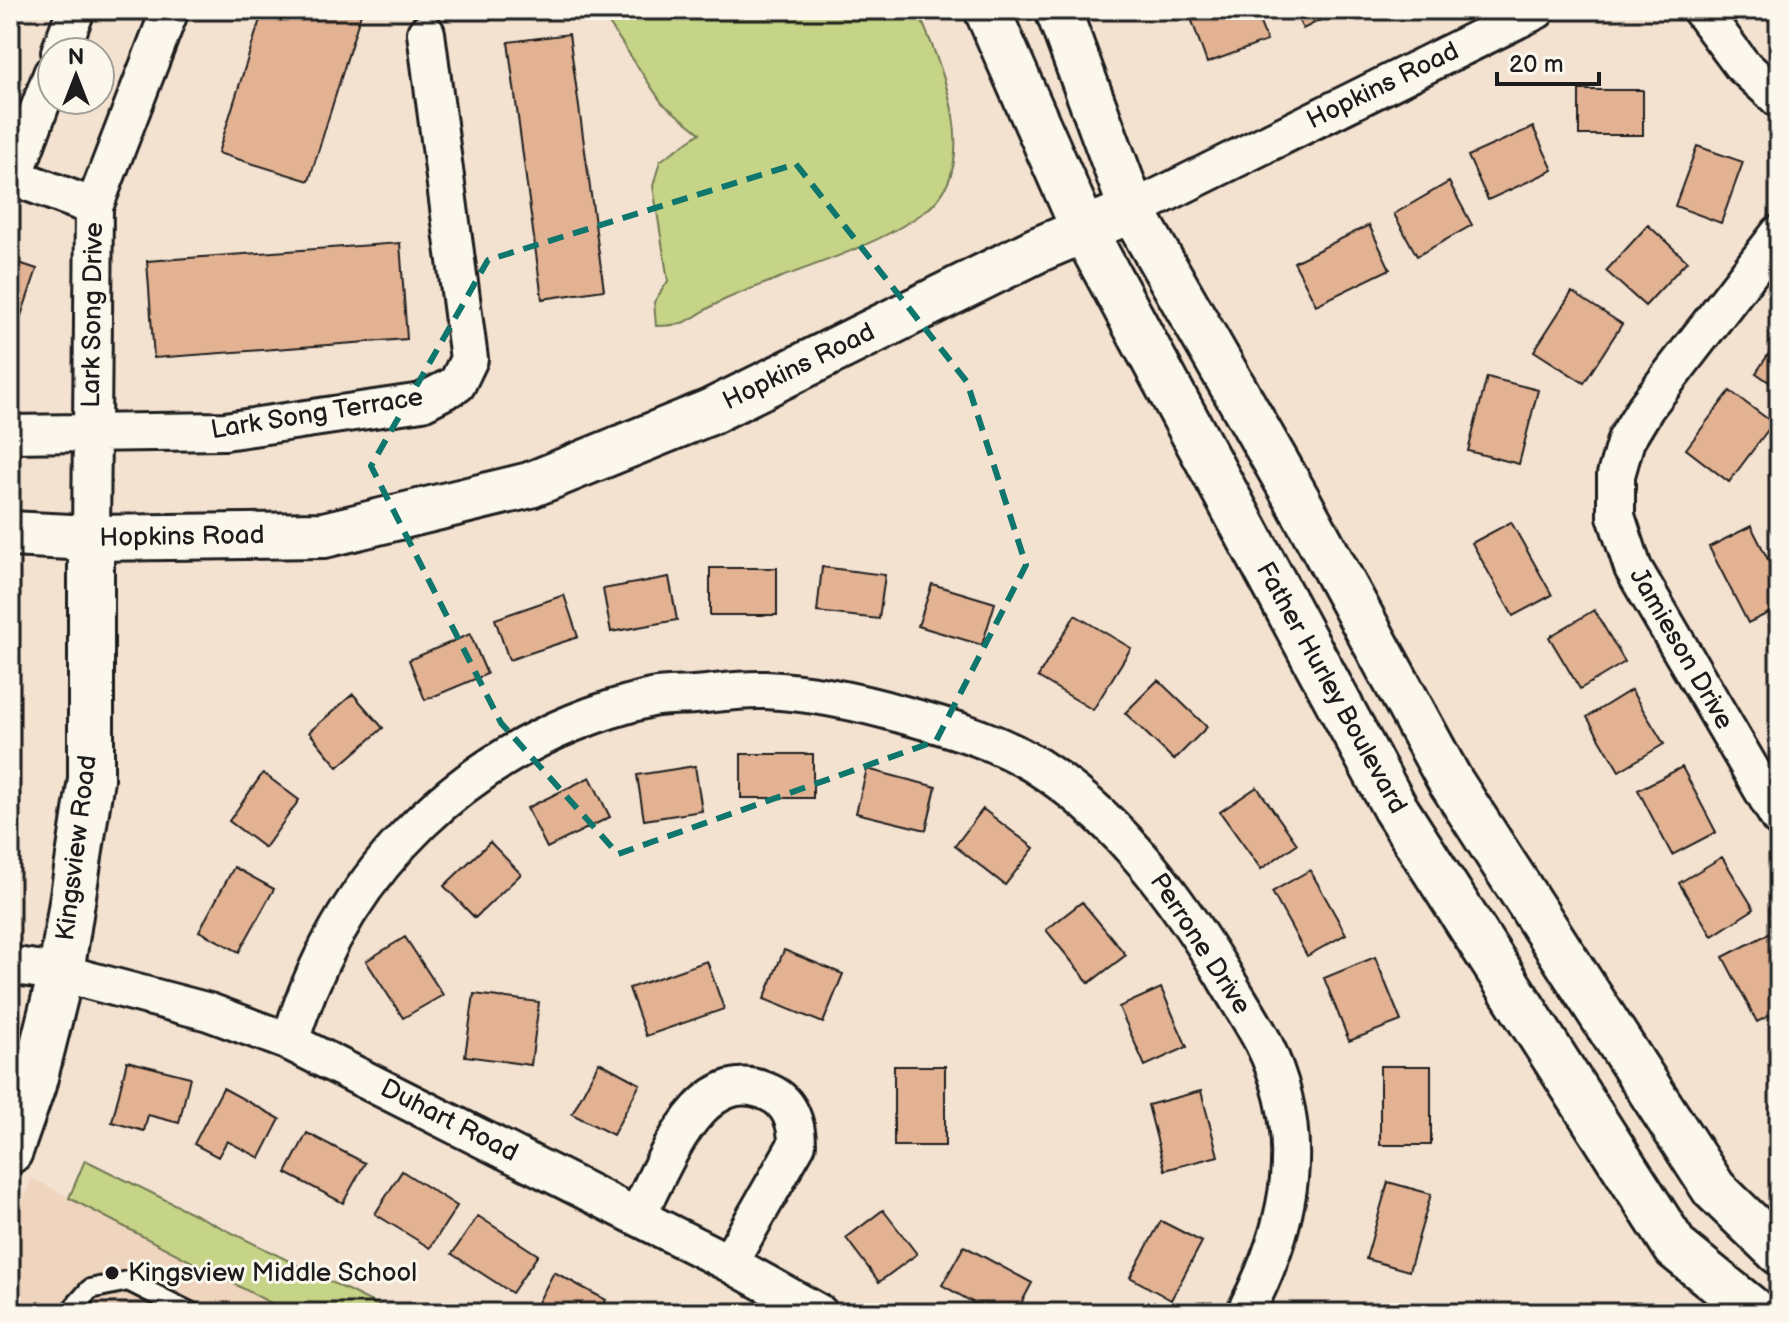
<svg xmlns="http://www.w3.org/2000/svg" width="1789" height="1323" font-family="'Balsamiq Sans',sans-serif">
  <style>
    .built { fill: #efd4be }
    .green { fill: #c6d487; stroke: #717852; stroke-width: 2 }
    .building { fill: #e2b293; stroke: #1c1c1c; stroke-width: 2 }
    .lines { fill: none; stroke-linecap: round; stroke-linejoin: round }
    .service-casing { stroke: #1c1c1c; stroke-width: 24 }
    .minor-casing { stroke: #1c1c1c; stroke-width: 42 }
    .tertiary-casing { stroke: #1c1c1c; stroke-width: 50 }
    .secondary-casing { stroke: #1c1c1c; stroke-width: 50 }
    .service { stroke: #fbf7ec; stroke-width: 18 }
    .minor { stroke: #fbf7ec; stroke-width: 36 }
    .tertiary { stroke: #fbf7ec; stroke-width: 44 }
    .secondary { stroke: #fbf7ec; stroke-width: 44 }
    .marked { fill: none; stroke: #0f766e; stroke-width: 6; stroke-dasharray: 16 10; stroke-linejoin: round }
    .poi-dot { fill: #1c1c1c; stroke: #fbf7ec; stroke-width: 3 }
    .labels { text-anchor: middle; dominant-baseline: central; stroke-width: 6; stroke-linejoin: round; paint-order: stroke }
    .street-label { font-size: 26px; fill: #1c1c1c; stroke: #fbf7ec }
    .poi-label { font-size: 26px; fill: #1c1c1c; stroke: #fbf7ec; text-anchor: start }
  </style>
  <rect width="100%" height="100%" fill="#f4e2d1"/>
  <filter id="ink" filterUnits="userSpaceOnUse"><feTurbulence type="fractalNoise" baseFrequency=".0125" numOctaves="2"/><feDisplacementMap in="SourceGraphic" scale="16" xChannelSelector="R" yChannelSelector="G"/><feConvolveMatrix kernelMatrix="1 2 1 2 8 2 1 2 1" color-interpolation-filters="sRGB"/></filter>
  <g filter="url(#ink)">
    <path class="built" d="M32,1178L290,1313H10V1233Z"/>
    <path class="green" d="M596,10H917C942,65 986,169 923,213C880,243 828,260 779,278C760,286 740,292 722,301C692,315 693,326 656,326L654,302L668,281L653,186L660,161L700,133L662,103L606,19Z
      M85,1160L394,1313H290L69,1198Z"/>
    <path class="building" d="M263,10H362L309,181L218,153Z
      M1213,10H1255L1267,41L1207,63L1191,18Z
      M1293,10H1340L1303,29Z
      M569,34L604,290L542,299L508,42Z
      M1579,90H1643V135H1579Z
      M1533,127L1553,170L1488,200L1468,156Z
      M1697,146L1743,162L1721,223L1675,206Z
      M1449,182L1472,225L1417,256L1394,214Z
      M1369,225L1390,269L1316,305L1294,262Z
      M1648,225L1687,261L1645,306L1606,271Z
      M400,243L407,339L154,358L147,261Z
      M10,260L37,269L10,348Z
      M1572,292L1622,324L1584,383L1534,351Z
      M1779,338V389L1756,373Z
      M1487,377L1538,390L1519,464L1468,451Z
      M1730,391L1773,423L1729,482L1686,449Z
      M1511,522L1552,595L1513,616L1472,543Z
      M1751,526L1779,581V608L1748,623L1709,547Z
      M822,567L885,575L879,619L817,612Z
      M710,568H777V615H710Z
      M669,577L677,620L611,632L603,589Z
      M932,584L995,603L982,645L918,626Z
      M564,595L578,637L509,660L495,619Z
      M1594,610L1625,662L1580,689L1549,637Z
      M1075,615L1131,648L1093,710L1038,677Z
      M470,634L487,674L425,700L409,660Z
      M1158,680L1207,727L1174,760L1125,713Z
      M1631,690L1664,744L1619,771L1587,717Z
      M353,694L383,728L338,767L309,732Z
      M741,754H813V798H741Z
      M695,766L702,811L644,820L637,775Z
      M1682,767L1716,832L1672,855L1638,790Z
      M867,769L936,787L926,830L856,813Z
      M263,773L299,800L265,848L229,821Z
      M590,777L610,817L547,848L527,808Z
      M1257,787L1297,844L1261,869L1220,812Z
      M983,809L1034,848L1005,885L955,846Z
      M490,842L521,874L475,918L444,886Z
      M1722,857L1754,909L1712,936L1679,883Z
      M234,867L274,889L239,952L199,931Z
      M1310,870L1346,934L1307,956L1272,892Z
      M1082,902L1126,955L1089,983L1046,930Z
      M1770,933L1779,950V1011L1757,1022L1723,957Z
      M405,937L443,995L403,1018L366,961Z
      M784,950L843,974L823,1023L764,999Z
      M1375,957L1401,1021L1349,1041L1324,978Z
      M707,961L724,1009L646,1036L629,988Z
      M1161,988L1187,1047L1145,1066L1119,1007Z
      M474,994L539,1002L531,1065L465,1056Z
      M127,1061L190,1077L179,1123L148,1115L144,1131L112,1122Z
      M599,1062L640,1084L613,1135L572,1114Z
      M894,1066H945V1146H894Z
      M1380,1066H1431V1145H1380Z
      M223,1088L280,1119L260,1158L227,1141L218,1157L194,1144Z
      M1201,1091L1218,1156L1165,1170L1148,1105Z
      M307,1133L365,1163L343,1203L286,1173Z
      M402,1171L457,1206L430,1248L375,1214Z
      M1388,1182L1431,1194L1409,1271L1366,1259Z
      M883,1210L917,1254L879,1282L846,1238Z
      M478,1216L538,1255L512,1293L452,1254Z
      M1161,1221L1202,1242L1171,1300L1130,1277Z
      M964,1246L1032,1283L1016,1313H992L942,1285Z
      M554,1272L606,1300L599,1313L533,1312Z"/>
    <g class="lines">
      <g class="service-casing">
        <path id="service" d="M69,1313L90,1289L128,1281L192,1313"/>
      </g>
      <g class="minor-casing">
        <path id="minor" d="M1701,10L1741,64L1779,99
          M60,52L76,10
          M52,74L14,177L94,207
          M1132,210L1537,10
          M1779,234L1646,407L1626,440L1616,475V516L1633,568L1779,818
          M10,434L225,431L422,402L457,384L469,359L426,33
          M91,538L94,207L170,10
          M10,965L61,973L209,1012L290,1042L729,1263L819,1313
          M290,1042C342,868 469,743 647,699C662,695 679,696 694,695C717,693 742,689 765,690C811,692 859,702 904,715C955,729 1005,743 1049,774C1124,826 1176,897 1223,974C1236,997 1251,1019 1263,1042C1310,1136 1291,1225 1245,1313
          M637,1216C664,1167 700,1059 770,1093C790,1102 797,1124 797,1144L729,1263"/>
      </g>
      <g class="tertiary-casing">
        <path id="tertiary" d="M10,534L91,538L324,535L530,485L710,412L1037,250L1132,210
          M10,1151L33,1085L61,973L91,779V538"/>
      </g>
      <g class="secondary-casing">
        <path id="secondary" d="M987,10L1085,232L1395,808L1676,1248L1756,1313
          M1058,10L1132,210L1297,499L1449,779L1714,1189L1779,1252"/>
      </g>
      <use href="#service" class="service"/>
      <use href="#minor" class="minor"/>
      <use href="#tertiary" class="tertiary"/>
      <use href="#secondary" class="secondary"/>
    </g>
  </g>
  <path class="marked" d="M796,164L967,382L1026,565L936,741L618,854L501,723L371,466L488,260Z"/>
  <circle class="poi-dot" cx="112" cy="1273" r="8"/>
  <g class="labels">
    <g class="street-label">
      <text transform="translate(1383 86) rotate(-26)">Hopkins Road</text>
      <text transform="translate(93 315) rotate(-89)">Lark Song Drive</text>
      <text transform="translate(799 367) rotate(-26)">Hopkins Road</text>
      <text transform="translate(317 414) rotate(-9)">Lark Song Terrace</text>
      <text transform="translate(182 537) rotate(-1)">Hopkins Road</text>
      <text transform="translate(1681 649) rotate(60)">Jamieson Drive</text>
      <text transform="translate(1331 688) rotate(61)">Father Hurley Boulevard</text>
      <text transform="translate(77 848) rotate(-83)">Kingsview Road</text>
      <text transform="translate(1200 944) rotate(57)">Perrone Drive</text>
      <text transform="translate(449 1121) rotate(27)">Duhart Road</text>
    </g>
    <g class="poi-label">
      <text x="128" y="1273">Kingsview Middle School</text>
    </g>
  </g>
  <rect width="1789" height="1323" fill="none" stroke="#fbf7ec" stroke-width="40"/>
  <rect x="20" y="20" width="1749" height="1283" fill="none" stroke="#1c1c1c" stroke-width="3" filter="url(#ink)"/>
  <g transform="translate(76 76)"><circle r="38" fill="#fbf7ec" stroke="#a29f99" stroke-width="2"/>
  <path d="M0-6L14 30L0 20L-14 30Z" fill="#1c1c1c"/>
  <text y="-12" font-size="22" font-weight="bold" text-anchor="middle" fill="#1c1c1c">N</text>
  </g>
  <path d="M1497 72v12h102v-12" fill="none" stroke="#1c1c1c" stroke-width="4"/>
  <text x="1509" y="72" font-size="24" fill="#1c1c1c" stroke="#fbf7ec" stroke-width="6" paint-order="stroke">20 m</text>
</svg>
